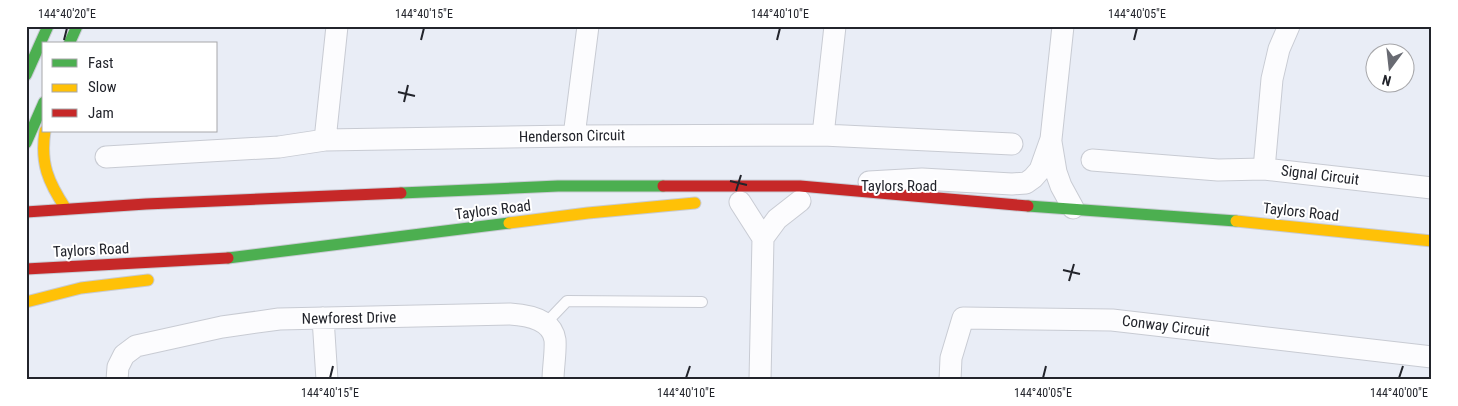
<svg xmlns="http://www.w3.org/2000/svg" width="1458" height="406" font-family="'Roboto Condensed',sans-serif">
  <style>
    .lines { fill: none; stroke-linecap: round; stroke-linejoin: round }
    .lane-casing { stroke: #c8cbd3; stroke-width: 12 }
    .street-casing { stroke: #c8cbd3; stroke-width: 23 }
    .fast-casing { stroke: #c8cbd3; stroke-width: 13 }
    .slow-casing { stroke: #c8cbd3; stroke-width: 13 }
    .jam-casing { stroke: #c8cbd3; stroke-width: 13 }
    .lane { stroke: #fcfcfe; stroke-width: 10 }
    .street { stroke: #fcfcfe; stroke-width: 21 }
    .fast { stroke: #4caf50; stroke-width: 11 }
    .slow { stroke: #ffc107; stroke-width: 11 }
    .jam { stroke: #c62828; stroke-width: 11 }
    .ticks { fill: none; stroke: #22242b; stroke-width: 2 }
    .labels { text-anchor: middle; dominant-baseline: central; stroke-width: 4; stroke-linejoin: round; paint-order: stroke }
    .street-label { font-size: 15px; fill: #22242b; stroke: #fff }
    .neatline { fill: none; stroke: #22242b; stroke-width: 2 }
    .ticks-label { font-size: 12px; text-anchor: middle; fill: #22242b }
  </style>
  <rect width="100%" height="100%" fill="#e9edf6"/>
  <g class="lines">
    <g class="lane-casing">
      <path id="lane" d="M545,324L567,301L702,302"/>
    </g>
    <g class="street-casing">
      <path id="street" d="M337,26L325,140L574,136L823,135L835,26
        M1289,26L1279,49L1272,79L1264,169L1432,188
        M823,135L1012,144
        M574,136L588,26
        M1051,142L1056,172L1061,186L1073,208
        M106,157L279,147L325,140
        M1092,160L1218,170L1264,169
        M869,182L922,179L1012,184L1026,183L1033,178L1040,170L1051,139L1063,26
        M740,202L763,238
        M763,238L777,219L800,201
        M323,318L327,380
        M117,380L118,367L124,355L136,346L222,327L279,319L510,314C527,315 552,319 555,340C556,351 553,368 553,380
        M760,380L763,238
        M950,380L951,358L963,318L1112,320L1432,357"/>
    </g>
    <g class="fast-casing">
      <path id="fast" d="M69,44L77,26
        M26,75L48,26
        M26,143L44,102
        M401,193L558,186H663
        M1028,206L1236,221
        M228,258L509,223"/>
    </g>
    <g class="slow-casing">
      <path id="slow" d="M45,131C40,163 48,182 66,209
        M1236,221L1432,241
        M509,223L588,213L695,203
        M26,302L81,288L148,280"/>
    </g>
    <g class="jam-casing">
      <path id="jam" d="M663,186H800L1028,206
        M26,212L146,204L401,193
        M26,269L228,258"/>
    </g>
    <use href="#lane" class="lane"/>
    <use href="#street" class="street"/>
    <use href="#fast" class="fast"/>
    <use href="#slow" class="slow"/>
    <use href="#jam" class="jam"/>
  </g>
  <path class="ticks" d="M64,40L67,28M421,40L424,28M777,40L780,28M1134,40L1137,28M398,92L415,96M404,102L408,85M730,181L747,185M736,191L741,175M1063,270L1080,274M1069,281L1074,264M330,378L333,366M686,378L690,366M1043,378L1046,366M1399,378L1403,366"/>
  <g class="labels">
    <g class="street-label">
      <text transform="translate(572 136) rotate(-1)">Henderson Circuit</text>
      <text transform="translate(1320 175) rotate(7)">Signal Circuit</text>
      <text x="899" y="186">Taylors Road</text>
      <text transform="translate(493 210) rotate(-7)">Taylors Road</text>
      <text transform="translate(1301 212) rotate(6)">Taylors Road</text>
      <text transform="translate(91 250) rotate(-3)">Taylors Road</text>
      <text transform="translate(349 318) rotate(-1)">Newforest Drive</text>
      <text transform="translate(1166 326) rotate(7)">Conway Circuit</text>
    </g>
  </g>
  <rect width="1458" height="406" fill="none" stroke="#ffffff" stroke-width="55"/>
  <rect x="42" y="42" width="175" height="90" fill="#ffffff" stroke="#a7a7aa"/>
  <rect x="52" y="59" width="25" height="8" fill="#4caf50" stroke="#a7a7aa"/>
  <text x="88" y="68" font-size="15" fill="#22242b">Fast</text>
  <rect x="52" y="84" width="25" height="8" fill="#ffc107" stroke="#a7a7aa"/>
  <text x="88" y="92" font-size="15" fill="#22242b">Slow</text>
  <rect x="52" y="109" width="25" height="8" fill="#c62828" stroke="#a7a7aa"/>
  <text x="88" y="118" font-size="15" fill="#22242b">Jam</text>
  <g transform="translate(1390 68) rotate(195)"><circle r="24" fill="#ffffff" stroke="#a7a7aa"/>
  <path d="M0-4L9 19L0 12L-9 19Z" fill="#686a72"/>
  <text y="-8" font-size="14" font-weight="bold" text-anchor="middle" fill="#22242b">N</text>
  </g>
  <rect x="28" y="28" width="1402" height="350" class="neatline"/>
  <g class="ticks-label">
    <text x="67" y="18">144°40'20"E</text>
    <text x="424" y="18">144°40'15"E</text>
    <text x="780" y="18">144°40'10"E</text>
    <text x="1137" y="18">144°40'05"E</text>
    <text x="330" y="397">144°40'15"E</text>
    <text x="686" y="397">144°40'10"E</text>
    <text x="1043" y="397">144°40'05"E</text>
    <text x="1399" y="397">144°40'00"E</text>
  </g>
</svg>
